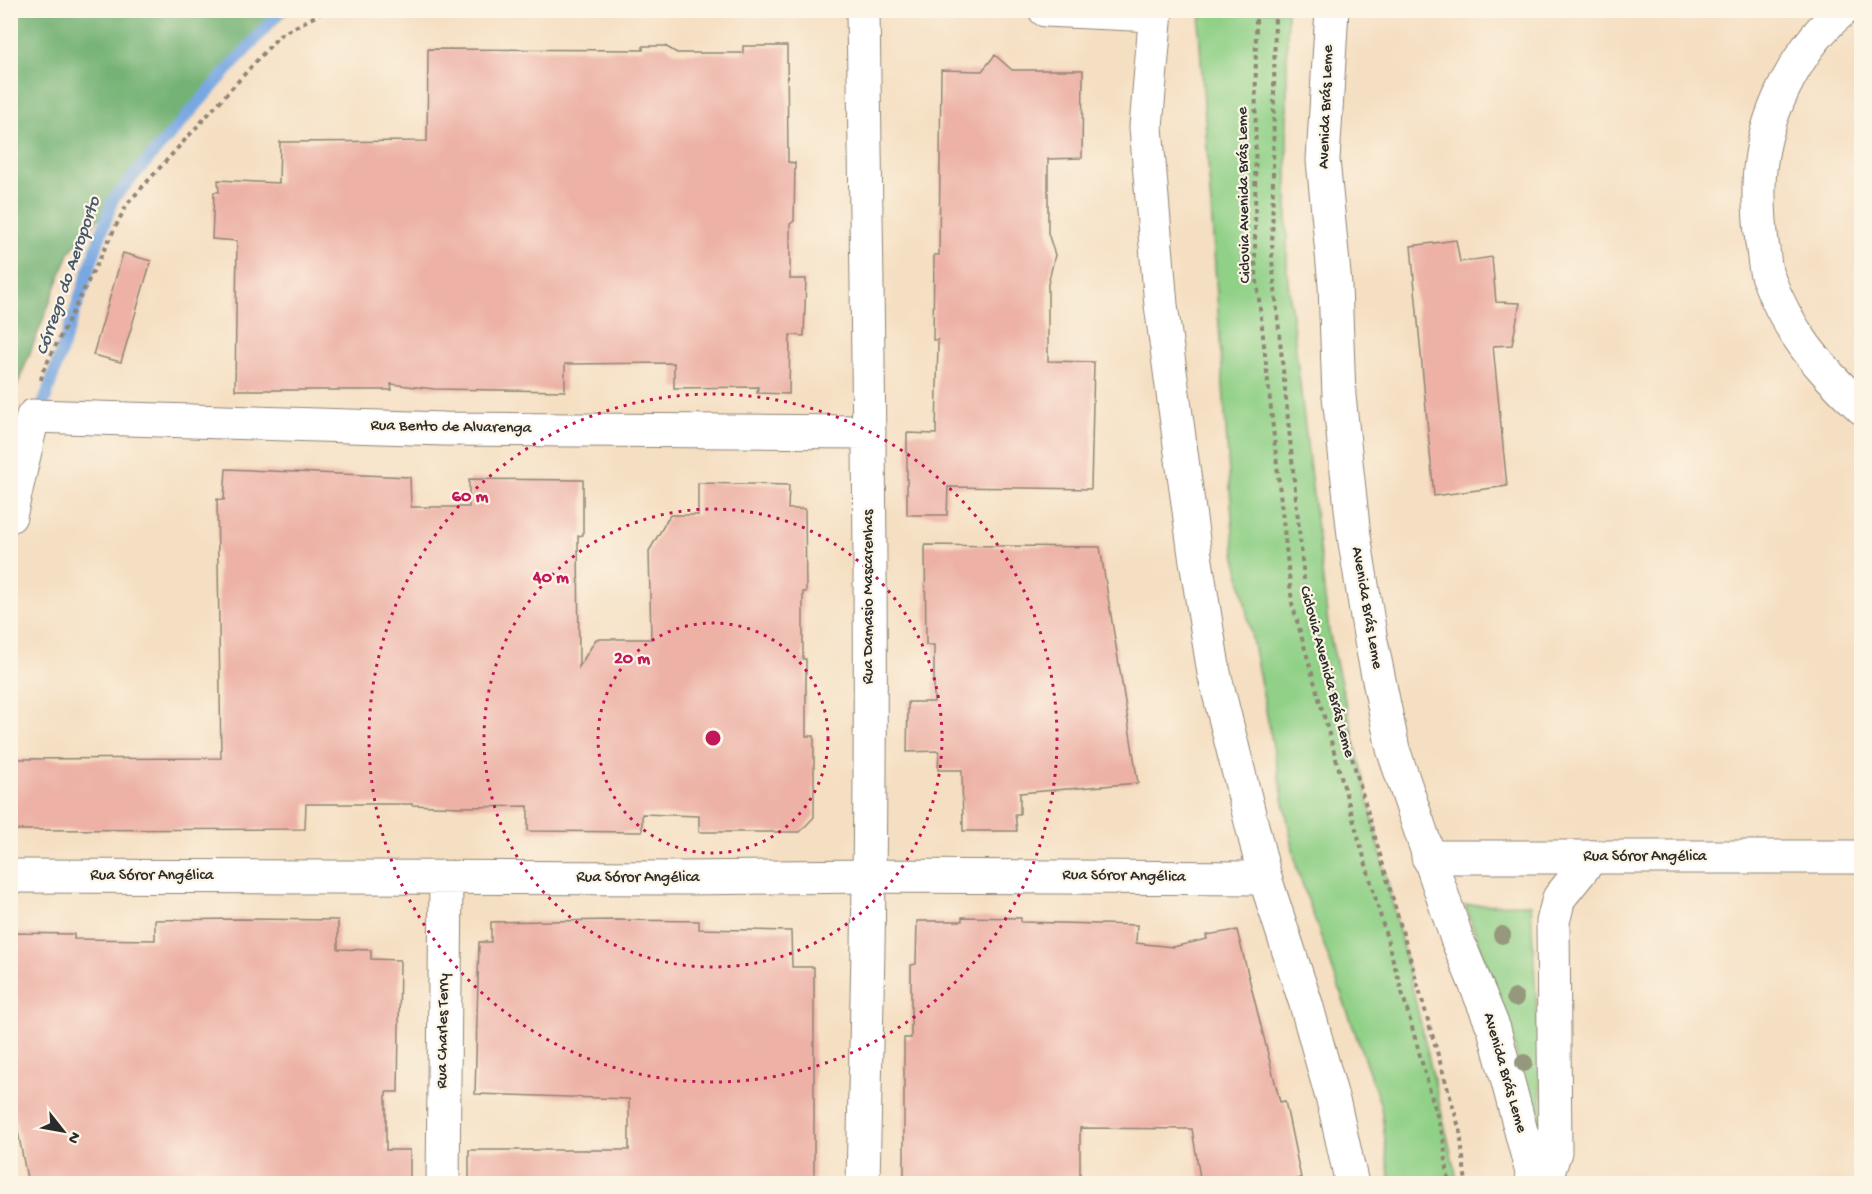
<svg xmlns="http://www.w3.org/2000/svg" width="1872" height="1194" font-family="'Gochi Hand',sans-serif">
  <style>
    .green { fill: #90d087; stroke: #5e7e59; stroke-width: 1.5 }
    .forest { fill: #74b274; stroke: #506e50; stroke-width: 1.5 }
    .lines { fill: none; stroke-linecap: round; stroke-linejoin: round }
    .stream { stroke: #78a7e1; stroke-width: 12 }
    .building { fill: #edb1a6 }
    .minor-casing { stroke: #908576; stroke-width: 35 }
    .tertiary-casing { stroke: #908576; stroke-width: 35 }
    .primary-casing { stroke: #908576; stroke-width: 35 }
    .path { stroke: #908576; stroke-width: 4; stroke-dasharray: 4.5 4.5; stroke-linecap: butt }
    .minor { stroke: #fff; stroke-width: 33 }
    .tertiary { stroke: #fff; stroke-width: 33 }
    .primary { stroke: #fff; stroke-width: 33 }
    .tree { fill: #96987e }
    .ring { fill: none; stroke: #c2185b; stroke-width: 3; stroke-dasharray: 3 6 }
    .labels { text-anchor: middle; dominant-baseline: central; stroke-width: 4.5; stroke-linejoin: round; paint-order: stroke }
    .street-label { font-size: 16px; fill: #2b2b2b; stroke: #fcf5e5 }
    .water-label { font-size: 18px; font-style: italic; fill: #46566b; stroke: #fcf5e5 }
    .centre { fill: #c2185b; stroke: #fcf5e5; stroke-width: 3 }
    .ring-label { font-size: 18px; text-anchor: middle; font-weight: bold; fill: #c2185b; stroke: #fcf5e5; stroke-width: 4.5; stroke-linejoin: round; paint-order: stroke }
  </style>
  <rect width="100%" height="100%" fill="#fcf5e5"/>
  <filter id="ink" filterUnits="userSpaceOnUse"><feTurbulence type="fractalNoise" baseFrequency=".0167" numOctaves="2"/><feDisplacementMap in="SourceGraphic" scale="12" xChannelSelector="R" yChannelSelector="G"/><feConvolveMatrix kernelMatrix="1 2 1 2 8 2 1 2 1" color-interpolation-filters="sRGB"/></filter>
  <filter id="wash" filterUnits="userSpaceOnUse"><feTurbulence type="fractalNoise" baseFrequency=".008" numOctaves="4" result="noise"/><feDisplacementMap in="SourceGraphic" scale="24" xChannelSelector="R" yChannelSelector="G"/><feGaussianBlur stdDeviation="1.35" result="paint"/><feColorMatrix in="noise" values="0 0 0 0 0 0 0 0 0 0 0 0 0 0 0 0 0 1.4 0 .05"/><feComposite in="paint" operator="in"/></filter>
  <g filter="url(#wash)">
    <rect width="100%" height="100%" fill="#f5dfc2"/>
    <path class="green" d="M1202,11H1287V273L1329,632L1458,1183H1390L1381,1106L1297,869L1234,547L1199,30Z
      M1531,904L1543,1131L1536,1143L1511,1031L1465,905Z"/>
    <path class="forest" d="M11,10L288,11L209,93L70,251L11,401Z"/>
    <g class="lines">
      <path class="stream" d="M40,414L113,199L281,10"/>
    </g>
    <g id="blocks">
      <path class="building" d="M643,46H665L677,53H743V46H787L788,162L795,163L794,221L790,224V279H806L804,336L790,335L789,394L757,393L758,387L674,388V363L565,364V391L434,389L391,384L392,390H235L237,241L212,239L214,192H219L218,180L279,183L280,142L427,141L428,49L643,50Z
        M995,55L1012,70H1083L1082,158L1048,159V233L1055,255L1048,284V361L1094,362L1091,489L948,487L947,515H907V433L936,434L938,340H933L934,255H939L941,70L982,71Z
        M1456,240L1460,262L1492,257L1496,302L1520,303L1512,345L1493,346L1507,486L1434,496L1411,246Z
        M123,253L151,261L121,362L93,355Z
        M226,469L410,477L411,507H469V479L583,480V535L578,536L579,667L596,639H651L649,551L670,515H698V483L789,485L788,509H805L806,592H803V659H806V736H814V817L800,832H699V816L642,814V832L528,831V806L460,807L412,805V804H306L305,829L10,830V759L221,758L217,499L224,500Z
        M925,545L1100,547L1138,783L1020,793V814H1015L1017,831H963L962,770H938L939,751L907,752L908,702H934V645H926Z
        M962,917L1021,918V922L1137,925L1136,943L1173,947L1207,939L1206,935L1237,930L1280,1102L1285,1101L1301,1178L1279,1184H1201L1192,1129L1080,1128V1184H904V1038H911V965L916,964L917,921H962Z
        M239,919L338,920V949L371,950V959L400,960L398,1092H386V1150H410V1184H28L10,1090V933L74,934V939L155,940V920Z
        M616,920L699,921V929L791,931L792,967H814V1184H469V1150H629V1099L475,1094L479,942H491V922Z"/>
    </g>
  </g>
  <g filter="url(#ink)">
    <use href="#blocks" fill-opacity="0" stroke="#908576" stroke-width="1.5"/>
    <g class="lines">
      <g class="minor-casing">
        <path id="minor" d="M863,10C867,299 873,588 869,877C868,979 865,1081 863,1184
          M1045,10L1155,15
          M1843,10C1801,43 1768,108 1761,161C1757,188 1759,216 1762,243C1764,253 1764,265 1767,275C1787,330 1819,369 1862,408
          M10,516L33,416L444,429L869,432
          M10,876L685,878L869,876L1265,878
          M443,1184L446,878"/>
      </g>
      <g class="tertiary-casing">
        <path id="tertiary" d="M1428,857H1862"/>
      </g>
      <g class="primary-casing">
        <path id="primary" d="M1156,10L1146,127L1161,305L1195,555L1214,673L1265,878L1306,1004L1335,1108L1352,1184
          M1332,10L1323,160L1335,285L1339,396L1354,536L1371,641L1393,749L1457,939L1494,1029L1535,1184
          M1544,1184L1555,1152L1553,922L1559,898L1592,857"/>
      </g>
      <path class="path" d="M1256,10L1255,262L1292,603L1443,1137L1449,1184
        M1275,10L1272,260L1306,599L1460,1131L1466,1184
        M41,380L43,371L127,204L280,35L327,10"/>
      <use href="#minor" class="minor"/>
      <use href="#tertiary" class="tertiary"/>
      <use href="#primary" class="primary"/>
    </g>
    <g class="tree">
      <circle cx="1502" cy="935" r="9"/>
      <circle cx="1515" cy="998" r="9"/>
      <circle cx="1524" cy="1063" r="9"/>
    </g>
  </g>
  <g class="ring">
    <circle cx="713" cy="738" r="115"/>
    <circle cx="713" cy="738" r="229"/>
    <circle cx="713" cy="738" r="344"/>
  </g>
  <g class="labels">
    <g class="street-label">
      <text transform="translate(1327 107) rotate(-88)">Avenida Brás Leme</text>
      <text transform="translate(1245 195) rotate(-91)">Ciclovia Avenida Brás Leme</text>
      <text transform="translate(451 428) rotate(1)">Rua Bento de Alvarenga</text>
      <text transform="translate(869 597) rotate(-90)">Rua Damasio Mascarenhas</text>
      <text transform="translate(1366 608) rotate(80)">Avenida Brás Leme</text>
      <text transform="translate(1326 672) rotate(75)">Ciclovia Avenida Brás Leme</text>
      <text x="1645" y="857">Rua Sóror Angélica</text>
      <text x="152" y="876">Rua Sóror Angélica</text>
      <text transform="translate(1124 877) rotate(1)">Rua Sóror Angélica</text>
      <text x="638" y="878">Rua Sóror Angélica</text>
      <text transform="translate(444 1031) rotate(-89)">Rua Charles Terry</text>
      <text transform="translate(1504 1073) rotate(74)">Avenida Brás Leme</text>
    </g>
    <g class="water-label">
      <text transform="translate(69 276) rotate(-71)">Córrego do Aeroporto</text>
    </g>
  </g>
  <circle cx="713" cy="738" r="9" class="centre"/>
  <g class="ring-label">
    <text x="470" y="501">60 m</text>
    <text x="551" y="582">40 m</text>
    <text x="632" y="663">20 m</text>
  </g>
  <rect width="1872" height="1194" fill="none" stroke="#fcf5e5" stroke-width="36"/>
  <g transform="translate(63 1131) rotate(121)" stroke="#fcf5e5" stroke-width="4.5" paint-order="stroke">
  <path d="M0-4.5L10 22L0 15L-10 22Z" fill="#2b2b2b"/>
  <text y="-9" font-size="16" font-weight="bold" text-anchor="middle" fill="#2b2b2b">N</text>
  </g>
</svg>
